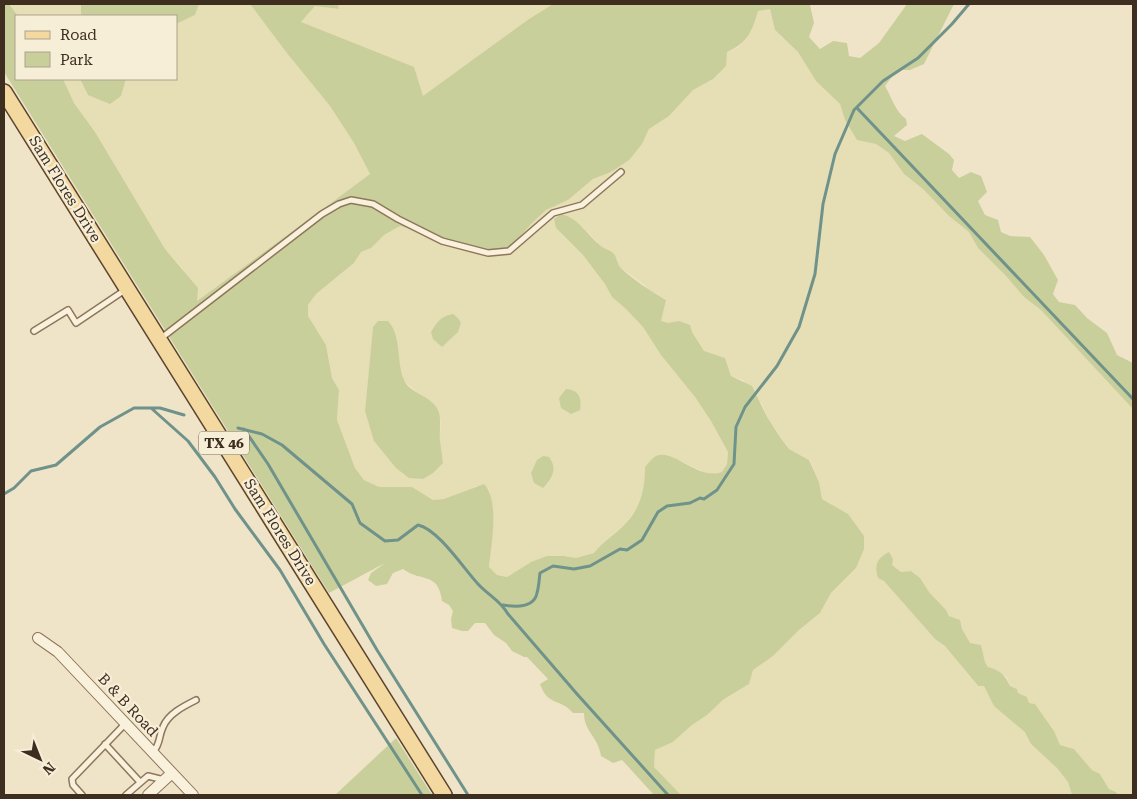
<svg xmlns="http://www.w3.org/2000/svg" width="1137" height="799" font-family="'Roboto Serif',serif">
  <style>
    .farmland { fill: #e6deb5; fill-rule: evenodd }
    .green { fill: #c9cf9b }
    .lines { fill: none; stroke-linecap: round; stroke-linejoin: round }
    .stream { stroke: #6f938a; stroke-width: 3 }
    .lane-casing { stroke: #8d765c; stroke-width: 8 }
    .street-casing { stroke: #8d765c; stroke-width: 12 }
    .primary-casing { stroke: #5b4430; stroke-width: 18 }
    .lane { stroke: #faf1dc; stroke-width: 5 }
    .street { stroke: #faf1dc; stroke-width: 10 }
    .primary { stroke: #f3d9a0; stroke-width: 15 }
    .labels { text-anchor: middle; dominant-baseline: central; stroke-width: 4.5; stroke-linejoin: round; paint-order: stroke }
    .shield { fill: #f7eed8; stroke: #756857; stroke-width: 1 }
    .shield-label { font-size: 14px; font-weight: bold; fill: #3d2e20 }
    .street-label { font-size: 15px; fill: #3d2e20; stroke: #f7eed8 }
  </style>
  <rect width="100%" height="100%" fill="#f0e4c8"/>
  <path class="farmland" d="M9,4H81V14L84,16H18Z
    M199,4H250L286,52L330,106L354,143L370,174L327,206L197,301L183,269L165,249L95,132L74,103L63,79H80L88,95L121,96L126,79H176V24L195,15Z
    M338,4H553L529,19L423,97L301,22L315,6L339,9Z
    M770,9L775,30L798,52L816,81L840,104L845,120L857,140L876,144L889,153L904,174L923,189L949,216L969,232L978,248L1006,276L1024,297L1041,310L1133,409V795H1118L1116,792L1109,789L1100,774L1092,770L1074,749L1060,745L1054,731L1035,704L1029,703L1027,697L1018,693L1017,689L1010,686L1007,677L988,667L985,662L981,645L970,644L962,629L960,620L949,616L946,610L929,592L920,578L911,571L901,572L892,565L884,581L935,639L945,646L977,686H984L995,706L1026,732L1031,744L1057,768L1068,782L1072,795H681L654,767L655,750L673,742L692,725L707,715L724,699L749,684L753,670L773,656L799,630L820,613L831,593L856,568L832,504L822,499L819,482L810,460L789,449L767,417L762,404L743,380L731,376L725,358L704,352L692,332L679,321L668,324L661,321L666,299L651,292L642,283L619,266L613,253L602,247L582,226L556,228L583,255L605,284L612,297L626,309L643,327L661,355L695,397L711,421L728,452L727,464L723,472L715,475L704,472L668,455L645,467V483L638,506L626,523L599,547L594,553L576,558L564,556L531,562L507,577L497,575L489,567L493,516L492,503L489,489L476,486L466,492L444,499L433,500L412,487H379L364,480L355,468L337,420L339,390L332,378L326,345L308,316V305L316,294L354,263L361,252L371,248L384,235L400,226L423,232L531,224L546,210L568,200L593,179L611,172L642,144L649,129L669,116L693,90L713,79L727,52L739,47L754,24L758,10ZM378,321L396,336L398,360L404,381L438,409L441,422L440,439L443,463L365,411L373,328Z"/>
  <path class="green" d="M4,4H9L18,16H16V79H63L74,103L95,132L165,249L198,288L197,301L327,206L370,174L354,143L330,106L286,52L250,4H338L339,9L315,6L301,22L414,67L423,96L529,19L553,4H808L810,5L814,23L809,37L820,49L833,41L847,43L849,56L860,58L879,43L907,4H954L924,64L910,70H897L885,86C892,98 895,111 906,119L907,125L894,136L905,141L922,134L949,154L954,160L952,170L959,178L971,172L981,176L987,192L978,201L985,215L998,220L1001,232L1010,236L1030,237L1044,255L1058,280L1053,294L1059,302L1075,305L1087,318L1107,333L1117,355L1133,363V409L1041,310L1024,297L1006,276L978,248L969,232L949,216L923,189L904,174L889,153L876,144L857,140L845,120L840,104L816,81L798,52L775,30L770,9L758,11C752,32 747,43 727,52L726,66L713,79L693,90L669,116L649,129L642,144L629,160L611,172L593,179L568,200L546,210L531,224L508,250H484L475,252L423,232L400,226L384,235L371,248L361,252L354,263L316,294L308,305V316L326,345L332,378L339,390L337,420L355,468L364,480L379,487H412L433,500L444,499L484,484C500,500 491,546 489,567L497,575L507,577L531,562L547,556H564L576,558L594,553C603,541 616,534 626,523C641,507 645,488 645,467C648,464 652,458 656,456C674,448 698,481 722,472L727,464L728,452L711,421L695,397L661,355L643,327L626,309L612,297L605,284L583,255L556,228L554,219L561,214C579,218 587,235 601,246C604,249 611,250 614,254C617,258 617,264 621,268C632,279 652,292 666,300L661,321L668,323L679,321L690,325L692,332L704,351L725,358L731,376L752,386L767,417L780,437L789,449L809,460L819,482L822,499L848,514L864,536V549L856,568L831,593L820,613L799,630L773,656L753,670L749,684L724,699L707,715L692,725L673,742L655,750L654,767L681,795H654L622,760L613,763L601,756C598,736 584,732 584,713H573C561,698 548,707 540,684L548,679L527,657H524L512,651L506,643L494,635L485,623H475L468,631H462L452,628L451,619L453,611L449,605L442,601C438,571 422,583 403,569L393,573L387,584L376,586L368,580L371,573L385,563L329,593L4,72Z
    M81,4H199L195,15L176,24V16H84L81,14Z
    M80,79H126L121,96L110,104L88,95Z
    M453,314L458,318L461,323L458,332L442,347L433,339L431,332C437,322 441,316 453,314Z
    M378,321H388C402,336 396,361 404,380C409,393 432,396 438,410C442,419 439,430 440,440C441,448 442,455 443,463L433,473L423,479L409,478L396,468L374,441L365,411L373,327Z
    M566,389C579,390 582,398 580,410L571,414L561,408L559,398Z
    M543,456L549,457C558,469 552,478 543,488L534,483L531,473L537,460Z
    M889,552L893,559L892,565L901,572L911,571L920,578L929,592L946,610L949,616L960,620L962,629L970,643L981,645L985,662L988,667C1000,670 1005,675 1010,686L1017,689L1018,693L1027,697L1029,703L1035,704L1054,731L1060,745L1074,749L1092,770L1100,774L1109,789L1116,792L1118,795H1072L1068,782L1057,768L1031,744L1025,732L994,706L984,686H978L945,646L935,639L884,581L878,578C874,565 877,558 889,552Z
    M396,738L432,795H335Z"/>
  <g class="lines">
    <path class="stream" d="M857,108L1133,399
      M151,408L188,441L215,477L235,509L280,570L324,644L422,795
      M238,428L262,434L282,445L352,504L360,523L385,541L398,540L418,525C438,529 464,569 478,584C488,595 500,600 508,614L577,694L668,795
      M244,429L268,464L377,650L468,795
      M4,494L14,488L31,471L56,465L100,427L134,408H160L184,415
      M503,605C515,607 534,608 537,593C539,586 539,580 540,573L553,566L574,569L590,566L620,549L627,550L642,540L658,512L667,506L690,503L700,498L704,499L717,490L734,464L736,427L745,407L777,366L799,327L815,274L823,204L835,154L854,110L883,81L918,58L952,24L969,4"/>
    <g class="lane-casing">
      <path id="lane" d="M34,331L68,310L76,323L125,290
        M160,339L322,214L339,204L351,200L373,204L398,219L442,241L488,253L509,251L553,213L582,205L621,172
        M105,744L140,782
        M153,752C161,743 158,738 163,727C168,714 184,706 196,700
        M82,795L73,785L72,779L125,724
        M126,795L148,776L164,780"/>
    </g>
    <g class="street-casing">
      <path id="street" d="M38,638L58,652L193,795
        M148,795L172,773"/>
    </g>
    <g class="primary-casing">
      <path id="primary" d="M4,92L444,795"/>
    </g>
    <use href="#lane" class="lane"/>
    <use href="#street" class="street"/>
    <use href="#primary" class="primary"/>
  </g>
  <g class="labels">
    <rect class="shield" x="199" y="431.5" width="50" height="23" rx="4"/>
    <g class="shield-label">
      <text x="224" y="443">TX 46</text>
    </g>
    <g class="street-label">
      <text transform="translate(65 189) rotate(58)">Sam Flores Drive</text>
      <text transform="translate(280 532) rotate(58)">Sam Flores Drive</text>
      <text transform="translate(128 705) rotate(47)">B &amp; B Road</text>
    </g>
  </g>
  <rect width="1137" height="799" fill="none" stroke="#3d2e20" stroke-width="10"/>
  <rect x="15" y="15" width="162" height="65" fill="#f7eed8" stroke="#ada18e"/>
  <rect x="25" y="31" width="25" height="8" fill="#f3d9a0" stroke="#ada18e"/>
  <text x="60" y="40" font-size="15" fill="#3d2e20">Road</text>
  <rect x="25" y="52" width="25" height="15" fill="#c9cf9b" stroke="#ada18e"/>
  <text x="60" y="65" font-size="15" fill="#3d2e20">Park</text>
  <g transform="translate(40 759) rotate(137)" stroke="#f7eed8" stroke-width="4" paint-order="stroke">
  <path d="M0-4L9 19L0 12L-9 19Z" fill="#3d2e20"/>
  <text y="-8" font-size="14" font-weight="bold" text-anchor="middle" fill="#3d2e20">N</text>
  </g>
</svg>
